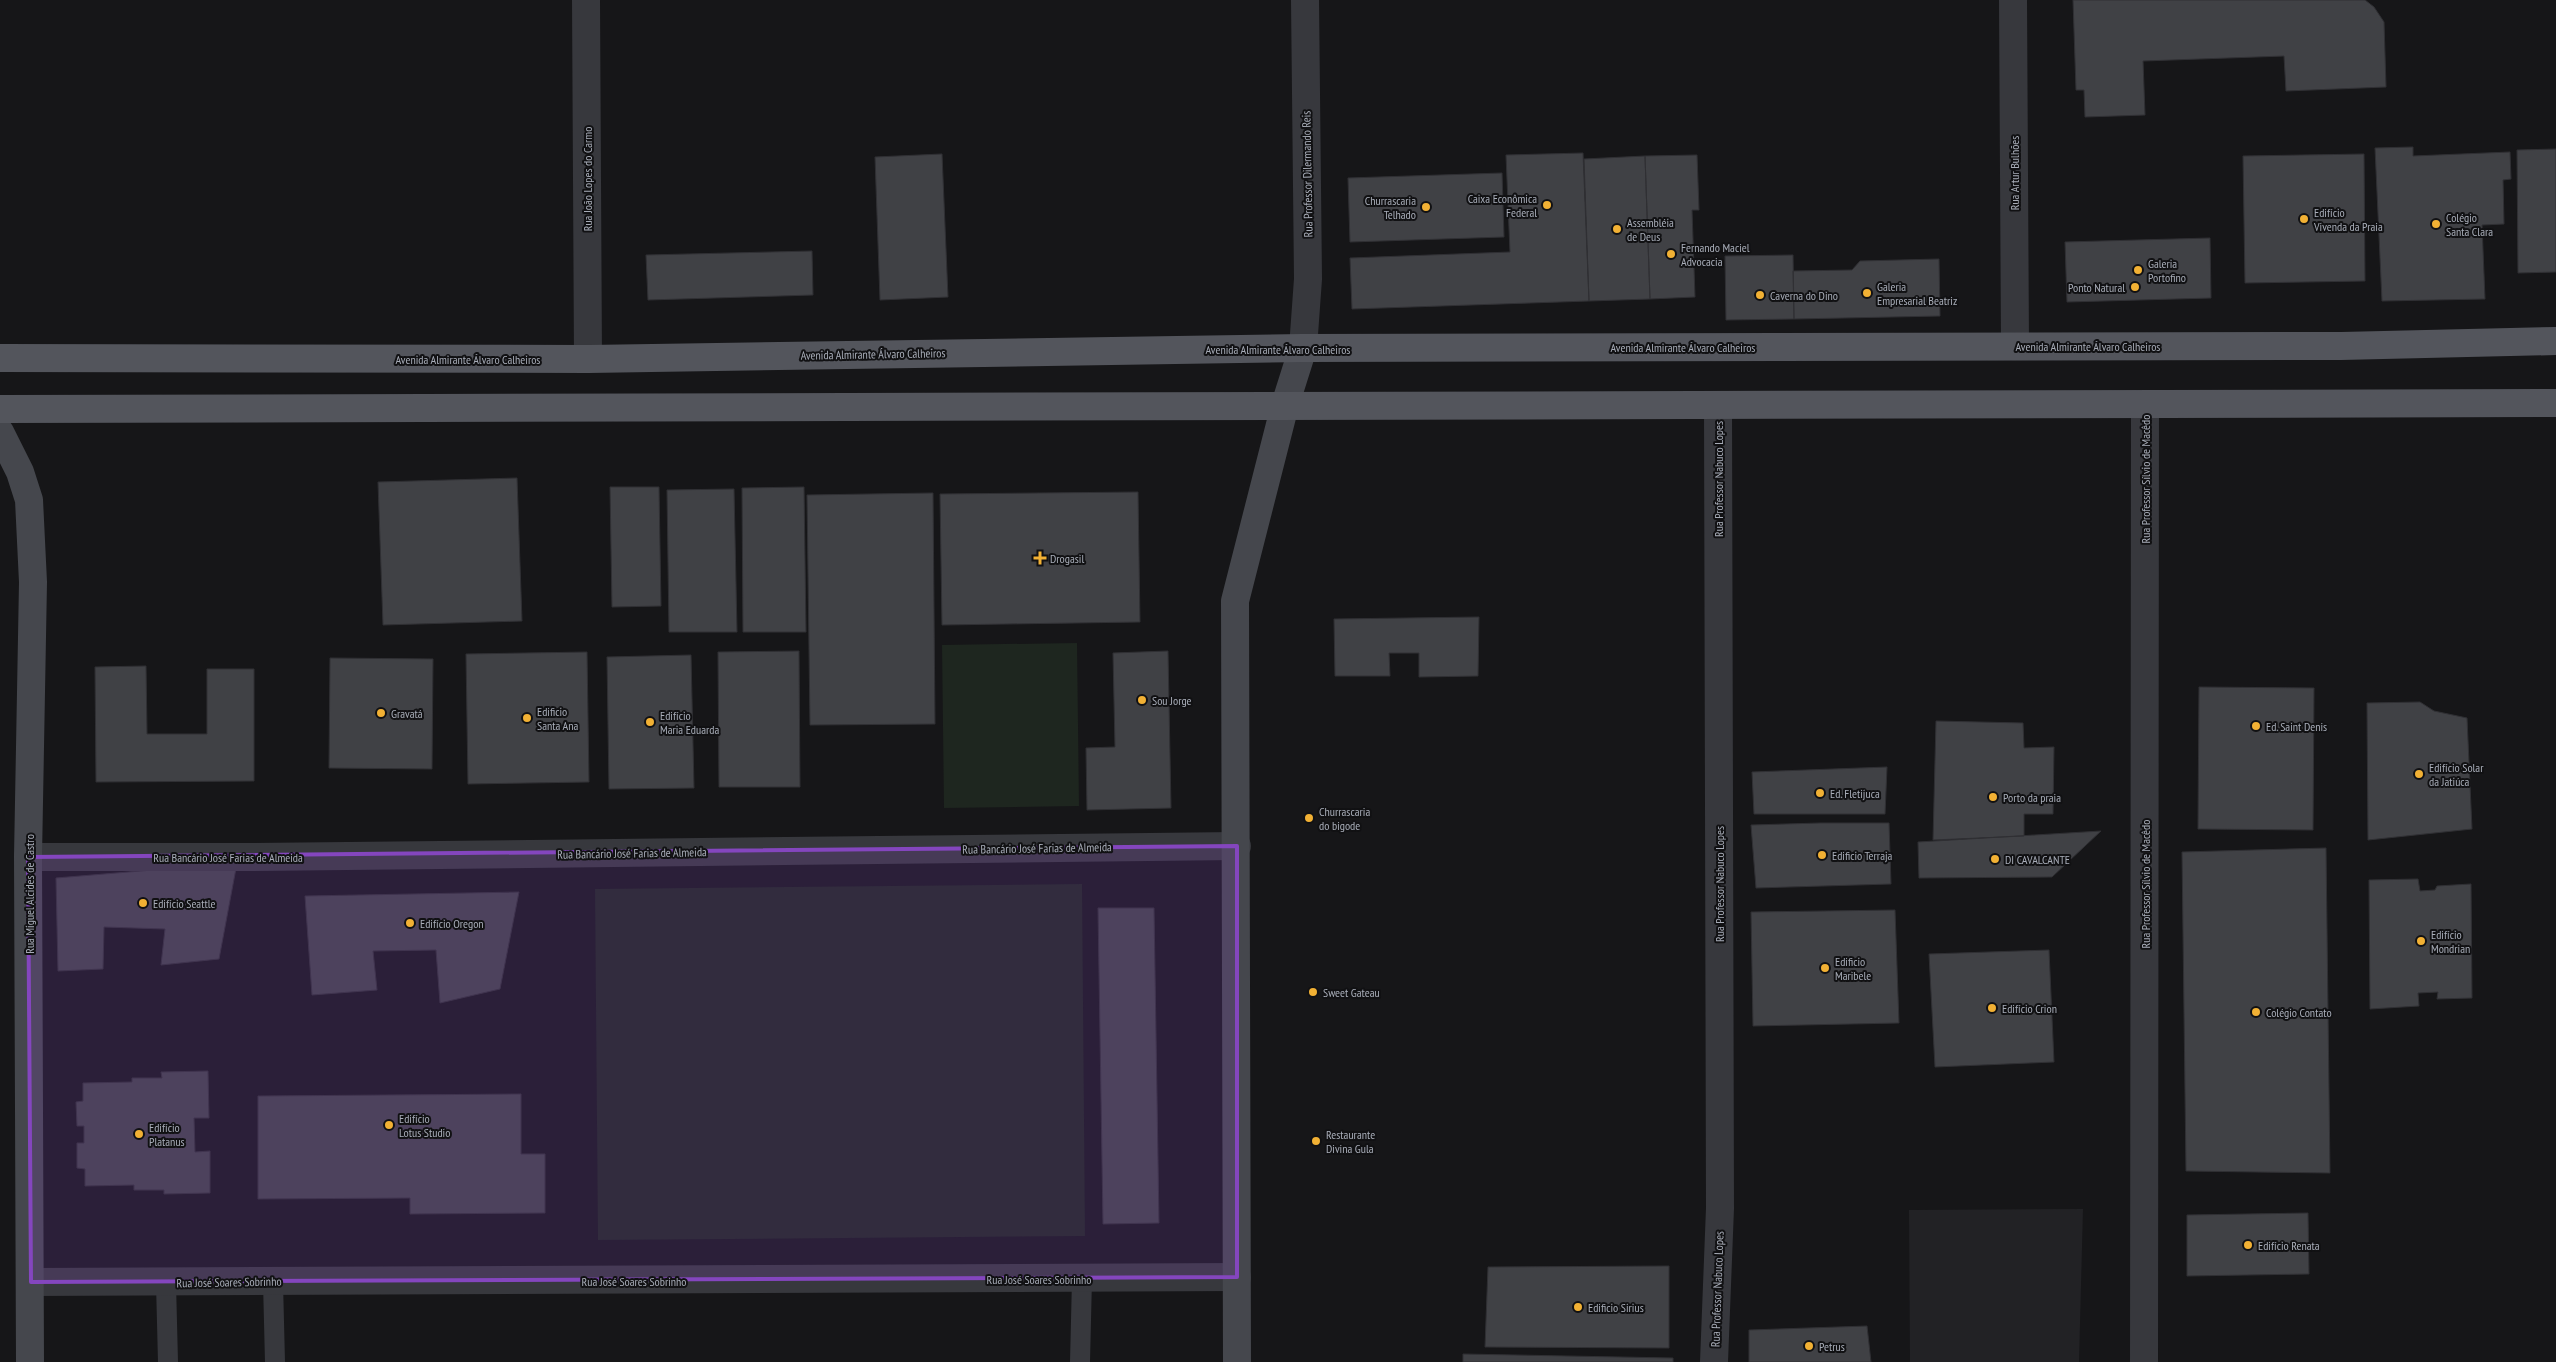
<svg xmlns="http://www.w3.org/2000/svg" width="2556" height="1362" font-family="'PT Sans Narrow',sans-serif">
  <style>
    .built { fill: #222225 }
    .green { fill: #1e261f }
    .building { fill: #404145; stroke: #303034 }
    .lines { fill: none; stroke-linecap: round; stroke-linejoin: round }
    .lane { stroke: #37383d; stroke-width: 20 }
    .street { stroke: #37383d; stroke-width: 28 }
    .secondary { stroke: #45474d; stroke-width: 28 }
    .primary { stroke: #53555c; stroke-width: 28 }
    .marked { fill: #8446be; fill-opacity: 0.2; stroke: #8446be; stroke-width: 4; stroke-linejoin: round }
    .poi-dot { fill: #f2b134; stroke: #111113; stroke-width: 2 }
    .labels { text-anchor: middle; dominant-baseline: central; stroke-width: 4; stroke-linejoin: round; paint-order: stroke }
    .street-label { font-size: 12px; fill: #a8adb8; stroke: #111113 }
    .poi-label { font-size: 12px; fill: #a8adb8; stroke: #111113; text-anchor: start }
  </style>
  <rect width="100%" height="100%" fill="#161618"/>
  <path class="built" d="M2083,1209L2079,1362H1910L1909,1210Z"/>
  <path class="green" d="M1077,643L1079,806L944,808L942,645Z
    M1082,884L1085,1236L598,1240L595,889Z"/>
  <path class="building" d="M2073,0H2365L2374,7L2384,22L2386,87L2286,91L2284,56L2143,61L2145,115L2085,117L2084,90H2076Z
    M2413,147V156L2510,152L2511,179L2503,180L2504,224L2482,225L2485,299L2382,301L2375,148Z
    M2556,149V272L2518,273L2517,150Z
    M1583,153L1589,301L1352,309L1350,258L1510,252L1506,155Z
    M942,154L948,297L880,300L875,157Z
    M2364,154L2365,281L2245,283L2243,156Z
    M1697,155L1699,210H1692L1695,297L1650,299L1645,156Z
    M1645,156L1650,299L1589,301L1584,159Z
    M1502,173L1504,237L1350,242L1348,178Z
    M2210,238L2211,298L2067,302L2065,242Z
    M812,251L813,295L648,300L646,255Z
    M1793,255L1794,319L1726,320L1725,256Z
    M1939,259L1940,316L1794,319L1793,271L1852,270L1860,261Z
    M517,478L522,621L383,625L378,482Z
    M610,487H659L661,606L612,607Z
    M804,487L806,632H743L742,488Z
    M734,489L737,632H669L667,490Z
    M1138,492L1140,622L942,625L940,494Z
    M933,493L935,724L810,725L807,495Z
    M1479,617L1478,676L1419,677V653H1389L1390,676H1335L1334,619Z
    M799,651L800,787H719L718,652Z
    M1168,651L1171,808L1087,810L1086,748L1115,747L1113,653Z
    M587,652L589,782L468,784L466,654Z
    M691,655L694,788L609,789L607,657Z
    M330,658L433,659L432,769L329,768Z
    M146,666L147,734H207V669H254V781L96,782L95,667Z
    M2199,687L2314,688L2313,830L2198,829Z
    M2420,702L2434,711L2467,718L2472,829L2368,840L2367,703Z
    M1936,721L2023,723L2024,748L2054,747L2053,814H2024V836L1933,840Z
    M1887,767L1885,814H1754L1752,772Z
    M1820,823H1889L1891,884L1756,888L1751,825Z
    M2101,831L2052,877L1919,878L1918,842Z
    M2326,848L2330,1173L2186,1171L2182,852Z
    M237,863L219,959L161,965L165,929L104,927L103,969L58,971L56,878Z
    M2418,879L2420,891L2435,890L2437,886L2471,884L2472,998L2437,999L2438,992L2418,993L2419,1006L2370,1009L2369,880Z
    M519,892L500,989L440,1003L436,950L373,951L377,990L312,995L305,896Z
    M1098,908H1154L1159,1223L1103,1224Z
    M1895,910L1899,1023L1753,1026L1751,912Z
    M2049,950L2054,1062L1935,1067L1929,954Z
    M208,1071L209,1118H194L195,1152L210,1151V1193L164,1194V1190H134V1185L85,1186V1169L77,1168V1143H84V1126H77L76,1102L83,1101V1083L132,1082V1078H162L161,1072Z
    M521,1094V1154H545V1213L410,1214V1198L258,1199V1096Z
    M2308,1213L2309,1274L2187,1276V1215Z
    M1669,1266V1348L1485,1347L1488,1267Z
    M1867,1326L1871,1362H1749V1330Z
    M1463,1354L1673,1358V1362H1463Z"/>
  <g class="lines">
    <path class="lane" d="M273,1282L275,1362
      M166,1283L168,1362
      M1080,1362L1082,1279"/>
    <path class="street" d="M586,0L588,359
      M2013,0L2015,346
      M1303,348L1308,279L1305,0
      M28,857H254L1237,846
      M31,1282L1237,1277
      M1714,1362L1720,1208L1718,406
      M2144,1362L2145,405"/>
    <path class="secondary" d="M0,432L20,472L29,500L33,582L28,857L30,1362
      M1237,1362L1235,601L1285,405L1303,348"/>
    <path class="primary" d="M0,358L588,359L1303,348L2341,346L2556,341
      M0,409L2556,403"/>
  </g>
  <path class="marked" d="M1237,846V1277L31,1282L28,857Z"/>
  <g class="poi-dot">
    <circle cx="1547" cy="205" r="5"/>
    <circle cx="1426" cy="207" r="5"/>
    <circle cx="2304" cy="219" r="5"/>
    <circle cx="2436" cy="224" r="5"/>
    <circle cx="1617" cy="229" r="5"/>
    <circle cx="1671" cy="254" r="5"/>
    <circle cx="2138" cy="270" r="5"/>
    <circle cx="2135" cy="287" r="5"/>
    <circle cx="1867" cy="293" r="5"/>
    <circle cx="1760" cy="295" r="5"/>
    <path d="M1037.5 550.5h5v5h5v5h-5v5h-5v-5h-5v-5h5z"/>
    <circle cx="1142" cy="700" r="5"/>
    <circle cx="381" cy="713" r="5"/>
    <circle cx="527" cy="718" r="5"/>
    <circle cx="650" cy="722" r="5"/>
    <circle cx="2256" cy="726" r="5"/>
    <circle cx="2419" cy="774" r="5"/>
    <circle cx="1820" cy="793" r="5"/>
    <circle cx="1993" cy="797" r="5"/>
    <circle cx="1309" cy="818" r="5"/>
    <circle cx="1822" cy="855" r="5"/>
    <circle cx="1995" cy="859" r="5"/>
    <circle cx="143" cy="903" r="5"/>
    <circle cx="410" cy="923" r="5"/>
    <circle cx="2421" cy="941" r="5"/>
    <circle cx="1825" cy="968" r="5"/>
    <circle cx="1313" cy="992" r="5"/>
    <circle cx="1992" cy="1008" r="5"/>
    <circle cx="2256" cy="1012" r="5"/>
    <circle cx="389" cy="1125" r="5"/>
    <circle cx="139" cy="1134" r="5"/>
    <circle cx="1316" cy="1141" r="5"/>
    <circle cx="2248" cy="1245" r="5"/>
    <circle cx="1578" cy="1307" r="5"/>
    <circle cx="1809" cy="1346" r="5"/>
  </g>
  <g class="labels">
    <g class="street-label">
      <text transform="translate(2014 173) rotate(-90)">Rua Artur Bulhões</text>
      <text transform="translate(1307 174) rotate(-91)">Rua Professor Dilermando Reis</text>
      <text transform="translate(587 179) rotate(-90)">Rua João Lopes do Carmo</text>
      <text x="2088" y="346">Avenida Almirante Álvaro Calheiros</text>
      <text x="1683" y="347">Avenida Almirante Álvaro Calheiros</text>
      <text x="1278" y="349">Avenida Almirante Álvaro Calheiros</text>
      <text transform="translate(873 354) rotate(-1)">Avenida Almirante Álvaro Calheiros</text>
      <text x="468" y="359">Avenida Almirante Álvaro Calheiros</text>
      <text transform="translate(1718 479) rotate(-90)">Rua Professor Nabuco Lopes</text>
      <text transform="translate(2145 479) rotate(-90)">Rua Professor Sílvio de Macêdo</text>
      <text transform="translate(1037 848) rotate(-1)">Rua Bancário José Farias de Almeida</text>
      <text transform="translate(632 853) rotate(-1)">Rua Bancário José Farias de Almeida</text>
      <text x="228" y="857">Rua Bancário José Farias de Almeida</text>
      <text transform="translate(1719 884) rotate(-90)">Rua Professor Nabuco Lopes</text>
      <text transform="translate(2145 884) rotate(-90)">Rua Professor Sílvio de Macêdo</text>
      <text transform="translate(29 894) rotate(-90)">Rua Miguel Alcides de Castro</text>
      <text x="1039" y="1279">Rua José Soares Sobrinho</text>
      <text x="634" y="1281">Rua José Soares Sobrinho</text>
      <text transform="translate(229 1282) rotate(-1)">Rua José Soares Sobrinho</text>
      <text transform="translate(1717 1289) rotate(-88)">Rua Professor Nabuco Lopes</text>
    </g>
    <g class="poi-label">
      <text x="1537" y="198" text-anchor="end">Caixa Econômica<tspan x="1537" dy="14">Federal</tspan></text>
      <text x="1416" y="200" text-anchor="end">Churrascaria<tspan x="1416" dy="14">Telhado</tspan></text>
      <text x="2314" y="212">Edifício<tspan x="2314" dy="14">Vivenda da Praia</tspan></text>
      <text x="2446" y="217">Colégio<tspan x="2446" dy="14">Santa Clara</tspan></text>
      <text x="1627" y="222">Assembléia<tspan x="1627" dy="14">de Deus</tspan></text>
      <text x="1681" y="247">Fernando Maciel<tspan x="1681" dy="14">Advocacia</tspan></text>
      <text x="2148" y="263">Galeria<tspan x="2148" dy="14">Portofino</tspan></text>
      <text x="1877" y="286">Galeria<tspan x="1877" dy="14">Empresarial Beatriz</tspan></text>
      <text x="2125" y="287" text-anchor="end">Ponto Natural</text>
      <text x="1770" y="295">Caverna do Dino</text>
      <text x="1050" y="558">Drogasil</text>
      <text x="1152" y="700">Sou Jorge</text>
      <text x="537" y="711">Edificio<tspan x="537" dy="14">Santa Ana</tspan></text>
      <text x="391" y="713">Gravatá</text>
      <text x="660" y="715">Edifício<tspan x="660" dy="14">Maria Eduarda</tspan></text>
      <text x="2266" y="726">Ed. Saint Denis</text>
      <text x="2429" y="767">Edifício Solar<tspan x="2429" dy="14">da Jatiúca</tspan></text>
      <text x="1830" y="793">Ed. Fletijuca</text>
      <text x="2003" y="797">Porto da praia</text>
      <text x="1319" y="811">Churrascaria<tspan x="1319" dy="14">do bigode</tspan></text>
      <text x="1832" y="855">Edificio Terraja</text>
      <text x="2005" y="859">DI CAVALCANTE</text>
      <text x="153" y="903">Edifício Seattle</text>
      <text x="420" y="923">Edifício Oregon</text>
      <text x="2431" y="934">Edifício<tspan x="2431" dy="14">Mondrian</tspan></text>
      <text x="1835" y="961">Edificio<tspan x="1835" dy="14">Maribele</tspan></text>
      <text x="1323" y="992">Sweet Gateau</text>
      <text x="2002" y="1008">Edifício Crion</text>
      <text x="2266" y="1012">Colégio Contato</text>
      <text x="399" y="1118">Edifício<tspan x="399" dy="14">Lotus Studio</tspan></text>
      <text x="149" y="1127">Edifício<tspan x="149" dy="14">Platanus</tspan></text>
      <text x="1326" y="1134">Restaurante<tspan x="1326" dy="14">Divina Gula</tspan></text>
      <text x="2258" y="1245">Edifício Renata</text>
      <text x="1588" y="1307">Edificio Sirius</text>
      <text x="1819" y="1346">Petrus</text>
    </g>
  </g>
</svg>
